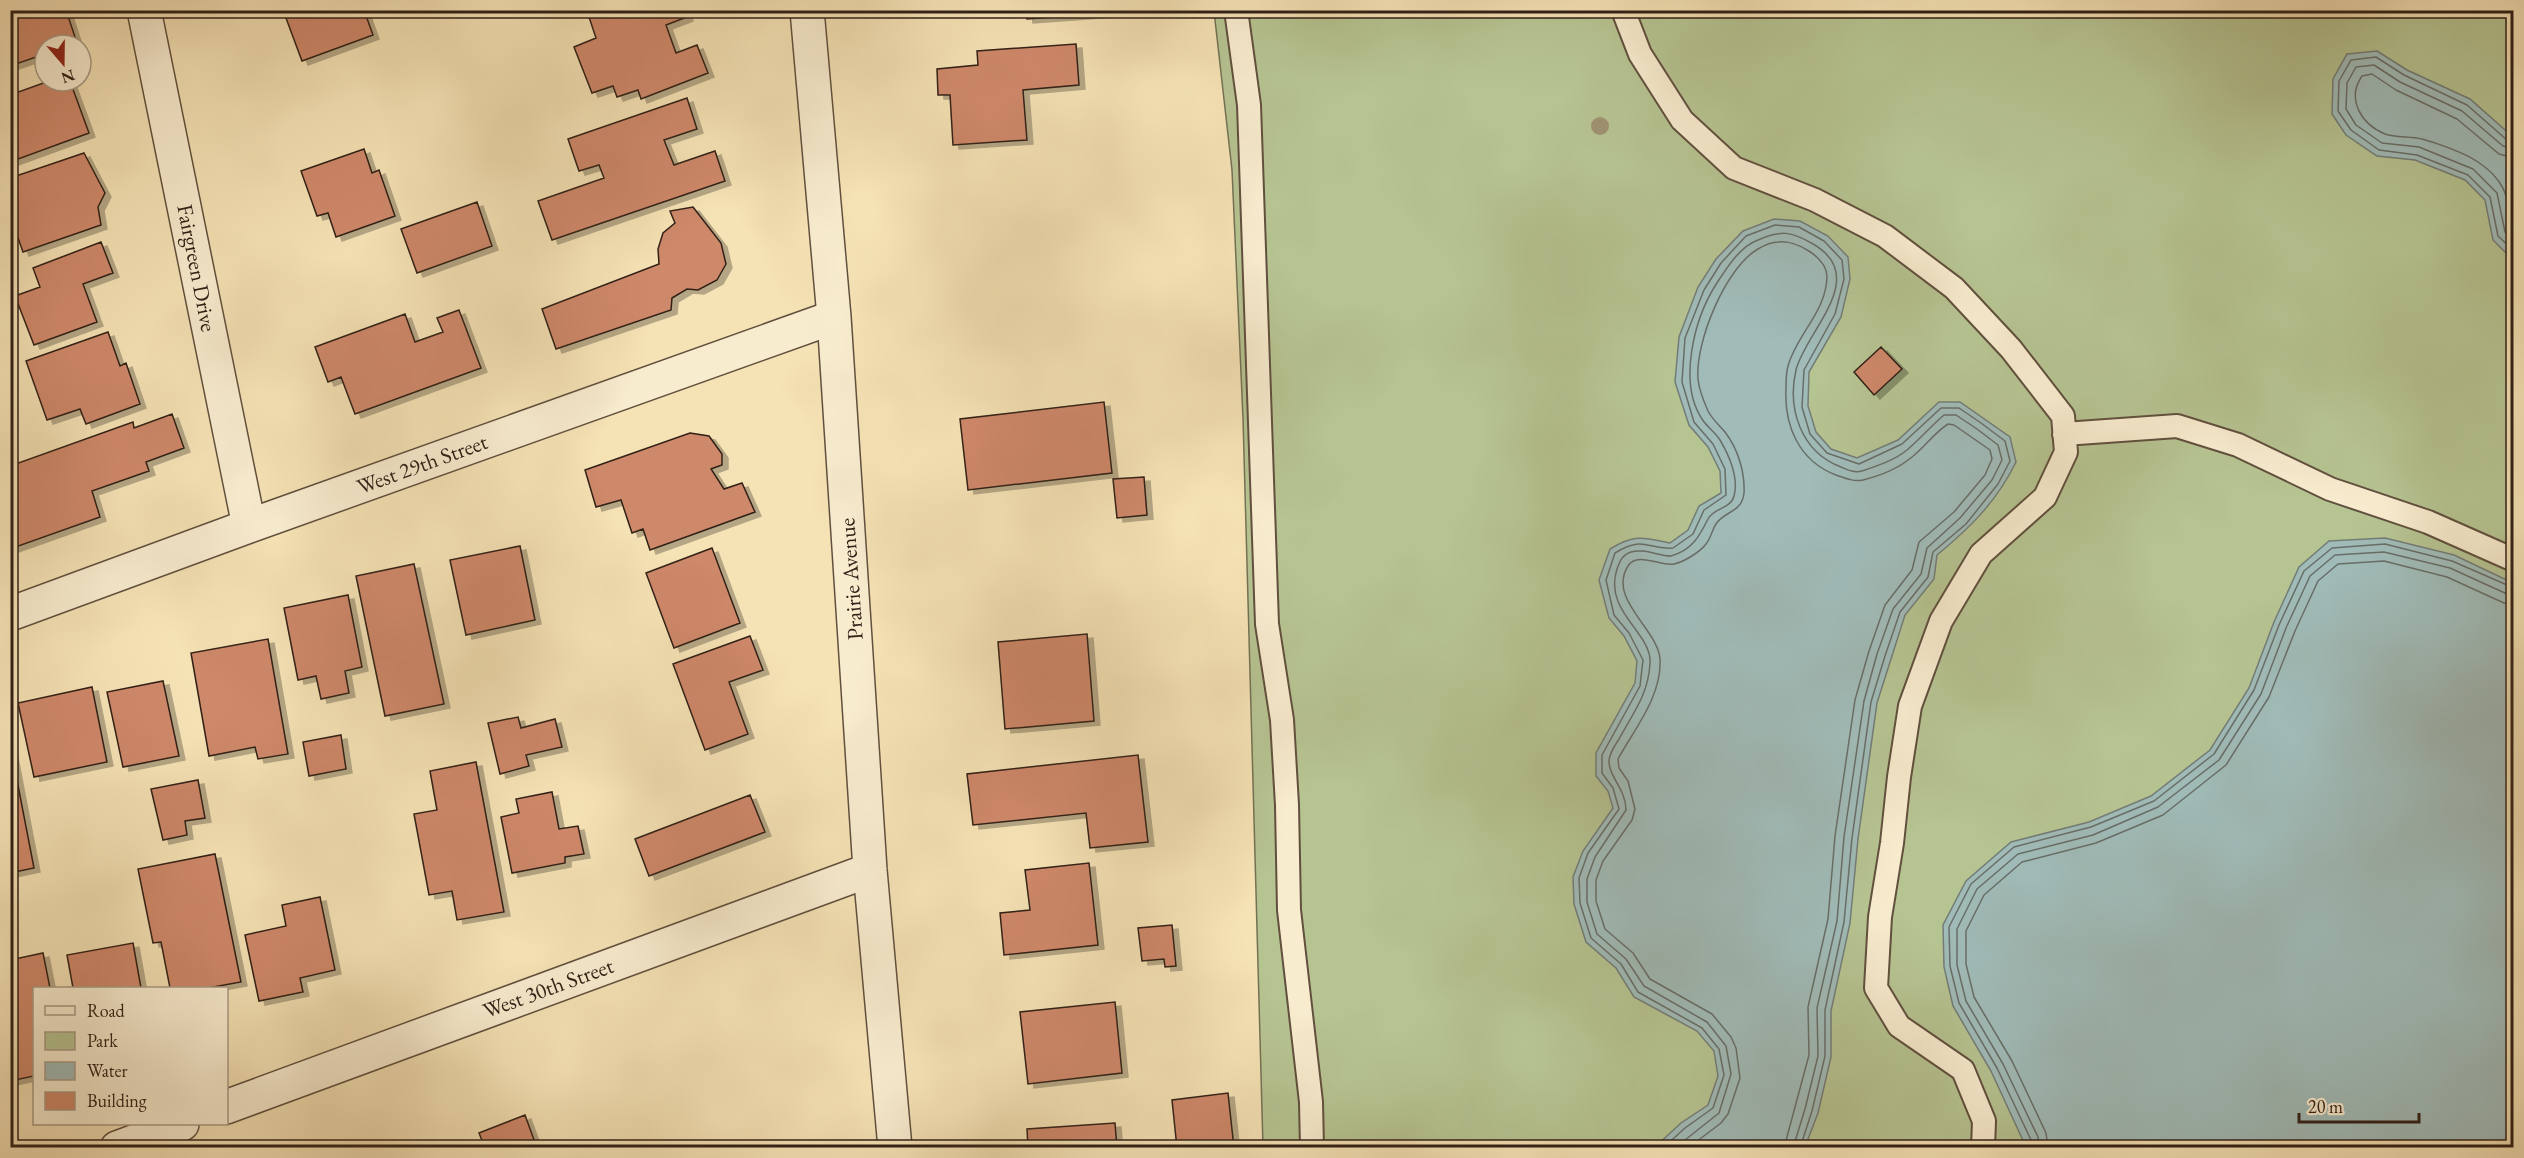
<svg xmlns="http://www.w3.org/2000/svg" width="2524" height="1158" font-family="'EB Garamond',serif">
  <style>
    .green { fill: #b6c492; stroke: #737254; stroke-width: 1.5 }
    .water { fill: #a0bbb8; stroke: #737d78; stroke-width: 1.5 }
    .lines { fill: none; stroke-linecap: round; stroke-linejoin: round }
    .shore { stroke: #686e68; stroke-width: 1.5 }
    .building { fill: #ce886a; stroke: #302017; stroke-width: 1.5; filter: url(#shadow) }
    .lane-casing { stroke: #61503e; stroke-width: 26 }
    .street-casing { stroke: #61503e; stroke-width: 36 }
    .lane { stroke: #f8eccf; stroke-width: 22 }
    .street { stroke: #f8eccf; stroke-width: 33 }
    .tree { fill: #9f9272 }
    .labels { text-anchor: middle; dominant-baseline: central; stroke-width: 4.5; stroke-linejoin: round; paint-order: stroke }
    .street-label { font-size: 22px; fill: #302017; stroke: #f8eccf }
  </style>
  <defs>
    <filter id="shadow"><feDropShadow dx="6" dy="4" stdDeviation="0" flood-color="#0004"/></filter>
  </defs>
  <rect width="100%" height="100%" fill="#f5e2b5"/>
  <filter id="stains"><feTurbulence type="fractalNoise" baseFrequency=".00333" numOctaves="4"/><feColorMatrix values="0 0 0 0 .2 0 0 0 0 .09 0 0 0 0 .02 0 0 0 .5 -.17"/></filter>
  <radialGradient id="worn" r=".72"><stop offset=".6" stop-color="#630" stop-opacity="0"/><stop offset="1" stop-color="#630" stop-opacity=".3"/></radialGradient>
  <path class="green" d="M1214,11H2513V1147H1263L1243,418L1232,170Z"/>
  <path class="water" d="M2377,51L2407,70L2470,99L2513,137V260L2493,240L2485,200L2465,180L2415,160L2377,156L2346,135L2332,114L2333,79L2347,54Z
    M1774,219L1800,221L1828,236L1848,257L1850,279L1841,317L1809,372L1808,406L1816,432L1831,449L1857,458L1898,440L1939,402H1960L2010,437L2016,462C1997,501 1971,527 1937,555L1934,579L1905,615L1877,703L1858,839L1850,923L1831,1011V1057L1818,1113L1805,1147H1655L1681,1123L1708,1105L1718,1076L1714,1051L1697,1031L1634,997L1616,968L1586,942L1574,904L1573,877L1583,851L1613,808L1608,791L1596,776V753L1635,683L1637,661L1624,636L1609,618L1599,580L1610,549C1634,534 1643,537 1670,543L1688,530L1699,506L1721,493L1720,471L1708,447L1689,425L1675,382L1679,337L1698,287L1716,259L1743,231Z
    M2385,538L2454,555L2513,583V1147H2026L1991,1071L1953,1006L1944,967L1943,925L1966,881L2011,842L2089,822L2151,796L2210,750L2249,688L2274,622L2299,567L2329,541Z"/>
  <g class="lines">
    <path class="shore" d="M2514,141L2507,140L2467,105L2404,75L2376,57L2351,60L2339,81L2338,111L2351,130L2379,150L2417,155L2468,175L2490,197L2498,236L2514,251
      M2514,149L2503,146L2462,111L2400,82L2374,65L2356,67L2347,83L2346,109L2356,125L2382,143L2419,147L2473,169L2497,193L2505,232L2514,241
      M2514,158L2499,154L2457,119L2396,90L2372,74L2362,76C2346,99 2361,124 2385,134C2396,138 2410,136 2422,139C2437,143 2465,153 2478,162C2506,181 2507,196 2514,228
      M1663,1148L1685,1128L1713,1108L1724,1075L1719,1049L1702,1028L1638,992L1621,964L1591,938L1580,903L1579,878L1588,853L1619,809L1613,788L1602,773V755L1640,686L1643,660L1629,633L1614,615L1606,580L1615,553C1644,535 1647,550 1673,548L1693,534L1704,510L1726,495L1725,469L1713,444L1694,422L1682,382L1685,338L1704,290L1721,263L1746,236L1775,225L1799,227L1824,241L1842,260L1844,279L1835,314L1804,370L1802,407L1810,434L1827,453L1859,464L1902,444L1941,408H1959L1981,423L2005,441L2010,461L1998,484L1966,524L1933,552L1928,577L1900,612L1885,656L1871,702L1852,838L1844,922L1825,1010V1056L1812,1111L1800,1148
      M1675,1148L1719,1113L1731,1074L1726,1046L1707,1022L1644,986L1626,959L1597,934L1587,902V879L1595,857L1626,810C1626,789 1608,776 1609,760C1610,753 1615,745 1619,739C1633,713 1648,695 1650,664C1653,633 1603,612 1617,569C1620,561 1622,555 1631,552C1644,548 1658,556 1671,556C1692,550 1699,537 1708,519C1713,508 1731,509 1734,496C1739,478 1729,455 1720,440C1715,432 1707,427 1702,419C1678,383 1694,320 1715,286C1726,269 1739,247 1758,240C1781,230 1791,231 1813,244C1871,277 1805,332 1796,370C1787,409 1801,452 1841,467C1848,470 1854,473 1862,471C1877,466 1895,460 1907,450C1920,439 1931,426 1944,415H1956L1977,429L1998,445L2002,460L1992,480L1960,518L1927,548L1921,574L1893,609L1877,654L1864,701L1844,837L1837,921L1817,1008L1818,1056L1805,1109L1793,1148
      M1688,1148L1721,1123L1728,1114L1740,1078L1736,1048L1731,1037L1712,1014L1650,979L1633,953L1605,929L1596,901V880L1603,861L1632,820L1635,809L1628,781L1619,768L1618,759C1635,728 1662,696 1660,659C1658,629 1607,599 1628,566C1637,551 1662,567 1674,564C1684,562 1700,552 1706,544C1711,538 1712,530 1716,524C1724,511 1742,513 1744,493C1745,472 1738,449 1725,432C1719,425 1712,419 1708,411C1704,402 1699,389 1698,379C1695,343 1725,268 1758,249C1763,246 1772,242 1778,242C1796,240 1827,257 1827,277C1826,312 1797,334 1788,366C1786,373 1786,381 1786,388C1784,426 1799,461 1836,475C1845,478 1853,482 1863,480C1879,476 1899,468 1912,457C1925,447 1934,433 1948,424L1954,425L1990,450L1992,459L1985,475L1954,512L1919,542L1912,570L1885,605L1869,651L1855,700L1835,836L1828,919L1808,1007L1809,1055L1784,1148
      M2032,1148L2031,1140L1997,1068L1959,1003L1950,966L1949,927L1971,884L2014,847L2091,827L2154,801L2214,754L2254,690L2279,625L2304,571L2332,548L2385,544L2452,561L2514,588
      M2039,1148L2038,1137L2003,1064L1966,1001L1957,965V929L1977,889L2018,854L2093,835L2158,807L2219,760L2261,694L2286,628L2310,576L2335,555L2384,552L2450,568L2507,594L2514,595
      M2048,1148L2046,1133L2012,1061L1974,997L1966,964V931L1984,895L2022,862L2096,843L2163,815L2226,765L2269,697L2295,631L2318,581L2338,564L2384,561L2447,577L2504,603L2514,604"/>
  </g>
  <path class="building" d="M10,10H66L77,43L45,45V54L10,66Z
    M283,10H364L373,35L302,61Z
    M607,10H685L687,17L666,25L676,53L697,45L708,73L641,99L638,90L617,97L613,86L592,93L574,47L596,38L589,17Z
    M1026,10H1121L1122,12L1027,19Z
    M1076,44L1079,85L1023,90L1027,140L953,145L950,95H938L937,69L978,65L977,51Z
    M49,81H70L89,133L10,162V95Z
    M687,98L697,129L664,140L674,165L715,151L725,181L552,240L538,201L604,178L599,165L579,171L568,139Z
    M364,149L372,173L379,170L395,216L336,237L328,213L317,216L301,171Z
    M84,153L105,193L98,207L101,225L23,252L10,215V178Z
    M477,202L492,246L417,273L401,229Z
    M693,207L721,243L726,264L717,280L698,290L687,289L672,298L671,310L556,349L542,309L659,264L658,249L663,233L675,223L670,211Z
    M101,242L113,273L83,284L97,322L34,345L15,296L40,287L33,268Z
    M459,310L481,368L355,414L341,377L328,382L315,347L405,314L415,342L443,332L437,318Z
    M108,332L120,366L126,363L140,404L86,424L80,409L47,420L26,361Z
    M1881,347L1902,369L1874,395L1854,372Z
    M1104,402L1112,473L968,490L960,419Z
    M172,414L184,448L146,462L149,471L92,491L100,517L10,549V466L133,422L134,428Z
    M690,433L709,436L722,454V465L711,469L724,489L742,483L755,512L650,550L643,529L632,533L621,500L596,507L585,470Z
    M1144,477L1147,515L1117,518L1113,479Z
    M520,546L535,620L466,635L450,560Z
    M712,548L740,623L674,648L646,573Z
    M414,564L444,704L385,716L356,576Z
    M348,595L362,667L345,671L349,693L321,699L316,676L298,680L284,608Z
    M1087,634L1094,721L1005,729L998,642Z
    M750,636L763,670L729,682L748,734L705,750L673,664Z
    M268,639L288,754L258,759L255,747L209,756L191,653Z
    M163,681L179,756L123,767L107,692Z
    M92,687L107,762L34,777L18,703Z
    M518,717L521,728L555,719L562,747L526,755L529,766L500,774L488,723Z
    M341,735L346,769L309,776L303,742Z
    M10,744L34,868L10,873Z
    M1138,755L1148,842L1090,848L1086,813L973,825L967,774Z
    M476,762L504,912L457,920L452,891L429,895L414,814L437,810L430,771Z
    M198,780L205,818L185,821L187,835L163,840L151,789Z
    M552,792L559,829L578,826L584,854L565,857V863L512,873L501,817L519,813L516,799Z
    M750,795L765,832L649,876L635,839Z
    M215,854L241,982L208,988H170L161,942L153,943L138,869Z
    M1089,863L1098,945L1004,955L1000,913L1030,910L1025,870Z
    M320,897L335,970L300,978L303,992L259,1001L245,935L286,926L282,905Z
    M1172,925L1176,966L1165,967L1164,959L1142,961L1138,928Z
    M133,943L141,988H73L67,955Z
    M43,953L50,988H34V1076L10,1081V960Z
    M1115,1002L1122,1073L1028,1084L1020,1012Z
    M1228,1093L1234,1148H1177L1172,1100Z
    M525,1115L537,1148H485L479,1133Z
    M1115,1123L1117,1148H1028L1027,1129Z"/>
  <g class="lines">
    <g class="lane-casing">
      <path id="lane" d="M1236,10L1249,105L1267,624L1282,720L1287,805L1289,910L1311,1102L1312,1148
        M1623,10L1640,54L1682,120L1734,168L1815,200L1885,236L1954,288L2011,349L2063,416L2066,452L2045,497L1981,554L1941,621L1910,706L1899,777L1892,843L1880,917L1876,988L1899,1026L1963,1070L1984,1121L1983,1148
        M2064,434L2177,426L2238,445L2330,489L2428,522L2514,560"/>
    </g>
    <g class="street-casing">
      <path id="street" d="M144,10L249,526
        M807,10L834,317L870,870L895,1148
        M10,614L249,526L834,317
        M226,1107L870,870
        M117,1148L182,1124"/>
    </g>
    <use href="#lane" class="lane"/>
    <use href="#street" class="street"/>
  </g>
  <circle class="tree" cx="1600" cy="126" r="9"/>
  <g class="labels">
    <g class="street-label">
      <text transform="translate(197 268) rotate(79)">Fairgreen Drive</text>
      <text transform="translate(422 464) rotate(-20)">West 29th Street</text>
      <text transform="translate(851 579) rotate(-94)">Prairie Avenue</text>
      <text transform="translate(548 988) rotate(-20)">West 30th Street</text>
    </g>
  </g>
  <rect width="2524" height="1158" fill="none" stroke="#f5e2b5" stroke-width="36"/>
  <rect x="12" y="12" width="2500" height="1134" fill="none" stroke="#302017" stroke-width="3"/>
  <rect x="18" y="18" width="2488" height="1122" fill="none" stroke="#302017" stroke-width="1.5"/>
  <rect x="33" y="987" width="195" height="138" fill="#f8eccf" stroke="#a89a85" stroke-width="1.5"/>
  <rect x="45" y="1006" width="30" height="9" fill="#f8eccf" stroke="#a89a85" stroke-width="1.5"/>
  <text x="87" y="1017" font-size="18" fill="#302017">Road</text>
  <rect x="45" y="1032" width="30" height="18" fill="#b6c492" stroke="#a89a85" stroke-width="1.5"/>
  <text x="87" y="1047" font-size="18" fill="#302017">Park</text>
  <rect x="45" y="1062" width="30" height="18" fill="#a0bbb8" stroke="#a89a85" stroke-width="1.5"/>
  <text x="87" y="1077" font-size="18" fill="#302017">Water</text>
  <rect x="45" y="1092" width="30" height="18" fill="#ce886a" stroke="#a89a85" stroke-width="1.5"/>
  <text x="87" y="1107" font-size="18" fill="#302017">Building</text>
  <g transform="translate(63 63) rotate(160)"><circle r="28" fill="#f8eccf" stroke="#a89a85" stroke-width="1.5"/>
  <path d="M0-4.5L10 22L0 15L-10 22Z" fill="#8f2418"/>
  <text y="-9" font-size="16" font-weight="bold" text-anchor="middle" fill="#302017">N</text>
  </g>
  <path d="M2299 1113v9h120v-9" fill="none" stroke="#302017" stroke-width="3"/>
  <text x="2308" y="1113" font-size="18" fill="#302017" stroke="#f8eccf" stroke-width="4.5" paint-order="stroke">20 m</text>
  <rect width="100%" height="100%" filter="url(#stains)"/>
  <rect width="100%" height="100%" fill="url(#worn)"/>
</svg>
